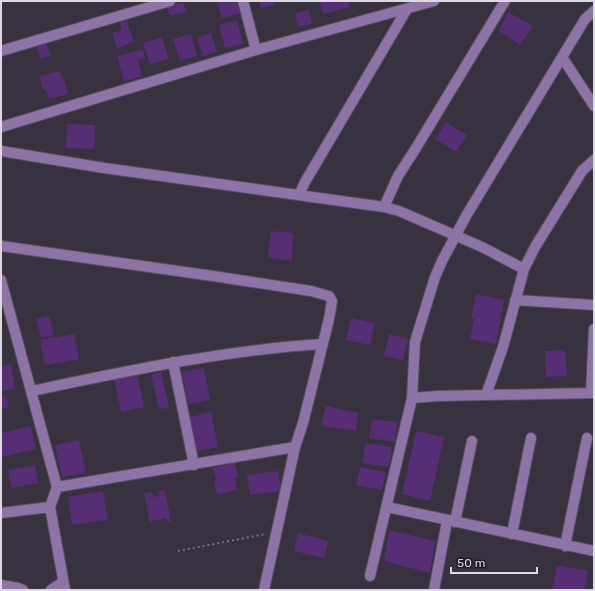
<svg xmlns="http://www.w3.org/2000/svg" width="595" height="591" font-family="Rubik,sans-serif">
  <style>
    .building { fill: #572d75 }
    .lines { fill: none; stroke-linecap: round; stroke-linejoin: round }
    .minor-casing { stroke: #564f5c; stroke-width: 12 }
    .path { stroke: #7a7380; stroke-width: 2; stroke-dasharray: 2 3; stroke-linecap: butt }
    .minor { stroke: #8e73a6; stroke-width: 10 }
  </style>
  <rect width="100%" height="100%" fill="#38313f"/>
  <path class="building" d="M217,1H238L241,13L222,18Z
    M259,1H274L275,5L261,8Z
    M319,1H348L350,7L323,14Z
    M183,2L187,12L170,16L167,7Z
    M309,10L312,24L298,27L295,13Z
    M508,12L533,26L520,45L499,31Z
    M237,20L243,44L225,48L219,25Z
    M127,21L134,42L117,48L112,33L122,30L120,23Z
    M211,33L217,52L203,56L197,37Z
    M191,34L197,56L180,61L173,39Z
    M162,37L169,59L150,64L143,43Z
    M46,43L51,55L41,59L36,47Z
    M143,49L145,58L138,60L142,77L124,81L117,56Z
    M60,71L62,79H64L68,94L49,99L46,89L43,90L40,76Z
    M446,122L467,135L456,152L435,139Z
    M67,124L95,125L94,149L66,148Z
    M271,231L293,233L292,261L268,257Z
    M476,294L504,300L496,344L470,339L474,319L471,318Z
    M49,316L54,335L41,338L36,319Z
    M351,318L375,323L370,345L346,340Z
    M74,334L79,359L45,365L40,340Z
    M389,334L408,339L403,360L384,356Z
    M565,350L567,376L546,377L545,351Z
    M11,364L15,389L1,391V366Z
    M204,368L210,400L188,404L182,372Z
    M161,372L169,408L159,409L151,375Z
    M137,374L144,407L121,412L114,379Z
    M6,395L9,407L1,409V396Z
    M326,406L358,413L356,431L321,426Z
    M211,412L218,447L197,451L190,417Z
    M372,419L398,422L395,442L369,438Z
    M31,426L36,449L1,457V433Z
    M416,431L444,437L430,501L402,494Z
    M79,440L86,473L62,477L55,445Z
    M365,443L392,447L389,467L362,463Z
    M235,463L238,477L235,478L237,490L217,495L214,481L216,480L213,468Z
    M35,465L38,483L11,488L8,470Z
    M360,467L386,472L382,490L356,485Z
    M278,471L281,491L250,495L247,475Z
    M165,490L171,521L167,522L166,518L152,521V522L150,523L144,493L152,492L153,497L159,496L158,491Z
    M103,491L108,520L72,525L68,497Z
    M389,530L435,541L430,573L384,561Z
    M298,533L328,541L324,558L294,551Z
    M557,565L588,571L584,590H552Z"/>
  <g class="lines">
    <g class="minor-casing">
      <path id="minor" d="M243,1L256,50
        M1,51L170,1
        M562,57L594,106
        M1,127L256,50L434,1
        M1,151L104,168L384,207L399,211L482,247L524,269
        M299,195L305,182L407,9
        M384,207L398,176L416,148L505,1
        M1,246L213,276L311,291L329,296L332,301L329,319L303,423L295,447L264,590
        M1,280L57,487L50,507L65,590
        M515,300L594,305
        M173,362L194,465
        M31,391C127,371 224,350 322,344
        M591,393L594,329
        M486,395L503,347L524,269L535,247L582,171L594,160
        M412,398L438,396L594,393
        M57,487L295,447
        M387,507L594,551
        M1,513L50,507
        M455,522L472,441
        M512,534L531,438
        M565,546L587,438
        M370,576L412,398L415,342L435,277L442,261L466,216L585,19L594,11
        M1,585L18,588L23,590
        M51,590L63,582
        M434,590L447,521"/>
    </g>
    <path class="path" d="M178,551L265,534"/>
    <use href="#minor" class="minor"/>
  </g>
  <rect width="595" height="591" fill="none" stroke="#ddd8e2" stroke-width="4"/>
  <path d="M451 567v6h86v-6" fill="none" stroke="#ddd8e2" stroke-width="2"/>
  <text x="457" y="567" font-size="12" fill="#ddd8e2" stroke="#1e1a21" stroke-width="3" paint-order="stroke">50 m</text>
</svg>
